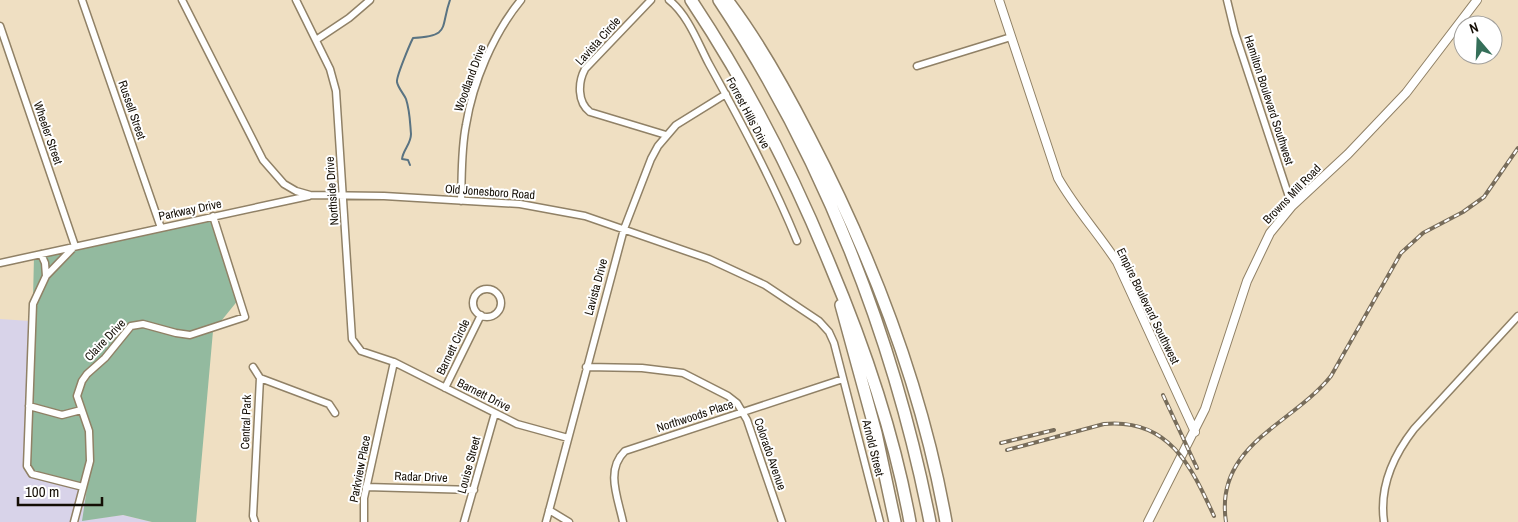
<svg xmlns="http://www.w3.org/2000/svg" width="1518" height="522" font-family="'Archivo Narrow',sans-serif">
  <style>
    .commercial { fill: #d8d3e9 }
    .green { fill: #93ba9f }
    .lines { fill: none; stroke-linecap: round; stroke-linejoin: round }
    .stream { stroke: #597382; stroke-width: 2 }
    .minor-casing { stroke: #908166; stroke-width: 9 }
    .tertiary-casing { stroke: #908166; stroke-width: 10 }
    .motorway-casing { stroke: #908166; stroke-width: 14 }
    .minor { stroke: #fff; stroke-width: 6 }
    .tertiary { stroke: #fff; stroke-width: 8 }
    .motorway { stroke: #fff; stroke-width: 11 }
    .rail-casing { stroke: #776c5a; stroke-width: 4 }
    .rail { stroke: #fff; stroke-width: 2; stroke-dasharray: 5.5; stroke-linecap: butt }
    .labels { text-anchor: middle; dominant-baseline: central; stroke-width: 4; stroke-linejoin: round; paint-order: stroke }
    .street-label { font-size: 12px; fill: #140e05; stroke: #fff }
  </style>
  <rect width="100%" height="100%" fill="#efdfc2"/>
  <path class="commercial" d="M0,319L30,321L58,483L87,488L83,520L123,515L152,522H0Z"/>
  <path class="green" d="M211,218L239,299L213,331L196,522H152L123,515L82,521L87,488L29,472L34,256Z"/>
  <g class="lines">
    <path class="stream" d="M410,165L408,160L402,159C403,150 411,144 411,134C410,123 410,111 406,99C404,94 398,88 397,82C396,77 410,44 413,38C451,36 440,28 450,0"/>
    <g class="minor-casing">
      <path id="minor" d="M82,0L161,228
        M182,0L263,160L284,184L296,191L310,195L384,196L520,204L585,216L709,259L765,285L819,321L829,332L834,343L880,522
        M296,0L330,69L336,91L352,339L361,351L394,362L517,424L568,438
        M651,0L585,69C578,82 577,102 590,112L666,135
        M669,0C688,15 698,43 709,64C741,122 772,180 797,241
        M1227,0L1235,33L1292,206
        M0,26L75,246
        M316,40L349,18L370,0
        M917,66L1011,37
        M461,201C462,176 461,150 466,125C473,82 493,34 521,0
        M41,254L45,263L46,276L33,304L27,466L32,474L83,487
        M0,263L309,196
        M46,276L74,247
        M473 303a14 14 0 1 1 28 0a14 14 0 1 1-28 0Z
        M253,367L260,378
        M586,367L642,368L683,373L728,396L737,403L747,420L782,522
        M260,378L329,404L335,413
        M445,388L481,315
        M29,406L62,415L81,410
        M366,487L474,490
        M549,510L569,522
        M74,522L90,461L89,431L77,396L82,381L87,374L105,358L131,326L143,324L176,333L190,335L245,317L213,216
        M255,522L253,516L260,378
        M364,522V498L394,362
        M464,522L495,413
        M546,522L624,229L651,159L658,146L676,125L726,94
        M623,522C618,498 605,470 625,451L843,379
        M1384,522C1379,487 1393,456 1414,429L1518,316"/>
    </g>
    <g class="tertiary-casing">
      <path id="tertiary" d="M999,0L1058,178C1075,208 1098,233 1117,262L1195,432
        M1148,522L1205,409L1247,281L1270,233L1292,206L1348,154L1406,93L1477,0"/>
    </g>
    <g class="motorway-casing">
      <path id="motorway" d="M691,0C747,84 792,172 830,265C865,348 894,433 910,522
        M719,0C823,156 894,338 930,522
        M727,0C759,42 785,89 809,136C872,257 922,387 946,522
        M841,305L876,433L895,522"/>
    </g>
    <use href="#minor" class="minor"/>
    <use href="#tertiary" class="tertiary"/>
    <use href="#motorway" class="motorway"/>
    <g class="rail-casing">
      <path id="rail" d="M1163,395L1197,468
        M1001,443L1054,430
        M1007,450L1104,424C1169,418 1191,466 1214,516
        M1226,522C1214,445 1292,425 1331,376L1401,253L1423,233L1463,212L1484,197L1518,148"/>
    </g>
    <use href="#rail" class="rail"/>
  </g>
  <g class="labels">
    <g class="street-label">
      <text transform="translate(598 41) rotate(-48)">Lavista Circle</text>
      <text transform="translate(470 78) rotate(-70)">Woodland Drive</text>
      <text transform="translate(1269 100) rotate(72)">Hamilton Boulevard Southwest</text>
      <text transform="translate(132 110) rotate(71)">Russell Street</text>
      <text transform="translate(748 113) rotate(62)">Forrest Hills Drive</text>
      <text transform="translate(48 133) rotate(71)">Wheeler Street</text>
      <text transform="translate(332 191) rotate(-94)">Northside Drive</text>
      <text transform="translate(490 192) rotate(4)">Old Jonesboro Road</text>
      <text transform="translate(1292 194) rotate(-46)">Browns Mill Road</text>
      <text transform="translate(190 210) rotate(-12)">Parkway Drive</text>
      <text transform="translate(596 287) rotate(-75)">Lavista Drive</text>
      <text transform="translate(1148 306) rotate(64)">Empire Boulevard Southwest</text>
      <text transform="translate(105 340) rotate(-46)">Claire Drive</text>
      <text transform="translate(453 347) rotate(-64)">Barnett Circle</text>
      <text transform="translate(484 395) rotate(27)">Barnett Drive</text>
      <text transform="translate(695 416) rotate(-18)">Northwoods Place</text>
      <text transform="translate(246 422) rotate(-88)">Central Park</text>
      <text transform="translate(873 448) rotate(76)">Arnold Street</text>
      <text transform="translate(770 454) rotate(71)">Colorado Avenue</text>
      <text transform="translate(469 465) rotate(-75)">Louise Street</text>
      <text transform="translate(360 469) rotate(-79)">Parkview Place</text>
      <text transform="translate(421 477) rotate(2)">Radar Drive</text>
    </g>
  </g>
  <g transform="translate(1478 40) rotate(341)"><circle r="24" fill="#ffffff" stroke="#a19f9b"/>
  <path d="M0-4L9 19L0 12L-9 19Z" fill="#356f59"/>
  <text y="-8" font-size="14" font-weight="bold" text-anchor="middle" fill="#140e05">N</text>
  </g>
  <path d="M18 497v8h84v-8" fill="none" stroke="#140e05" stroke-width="2.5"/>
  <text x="25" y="497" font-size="15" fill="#140e05" stroke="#ffffff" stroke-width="4" paint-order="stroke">100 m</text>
</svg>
